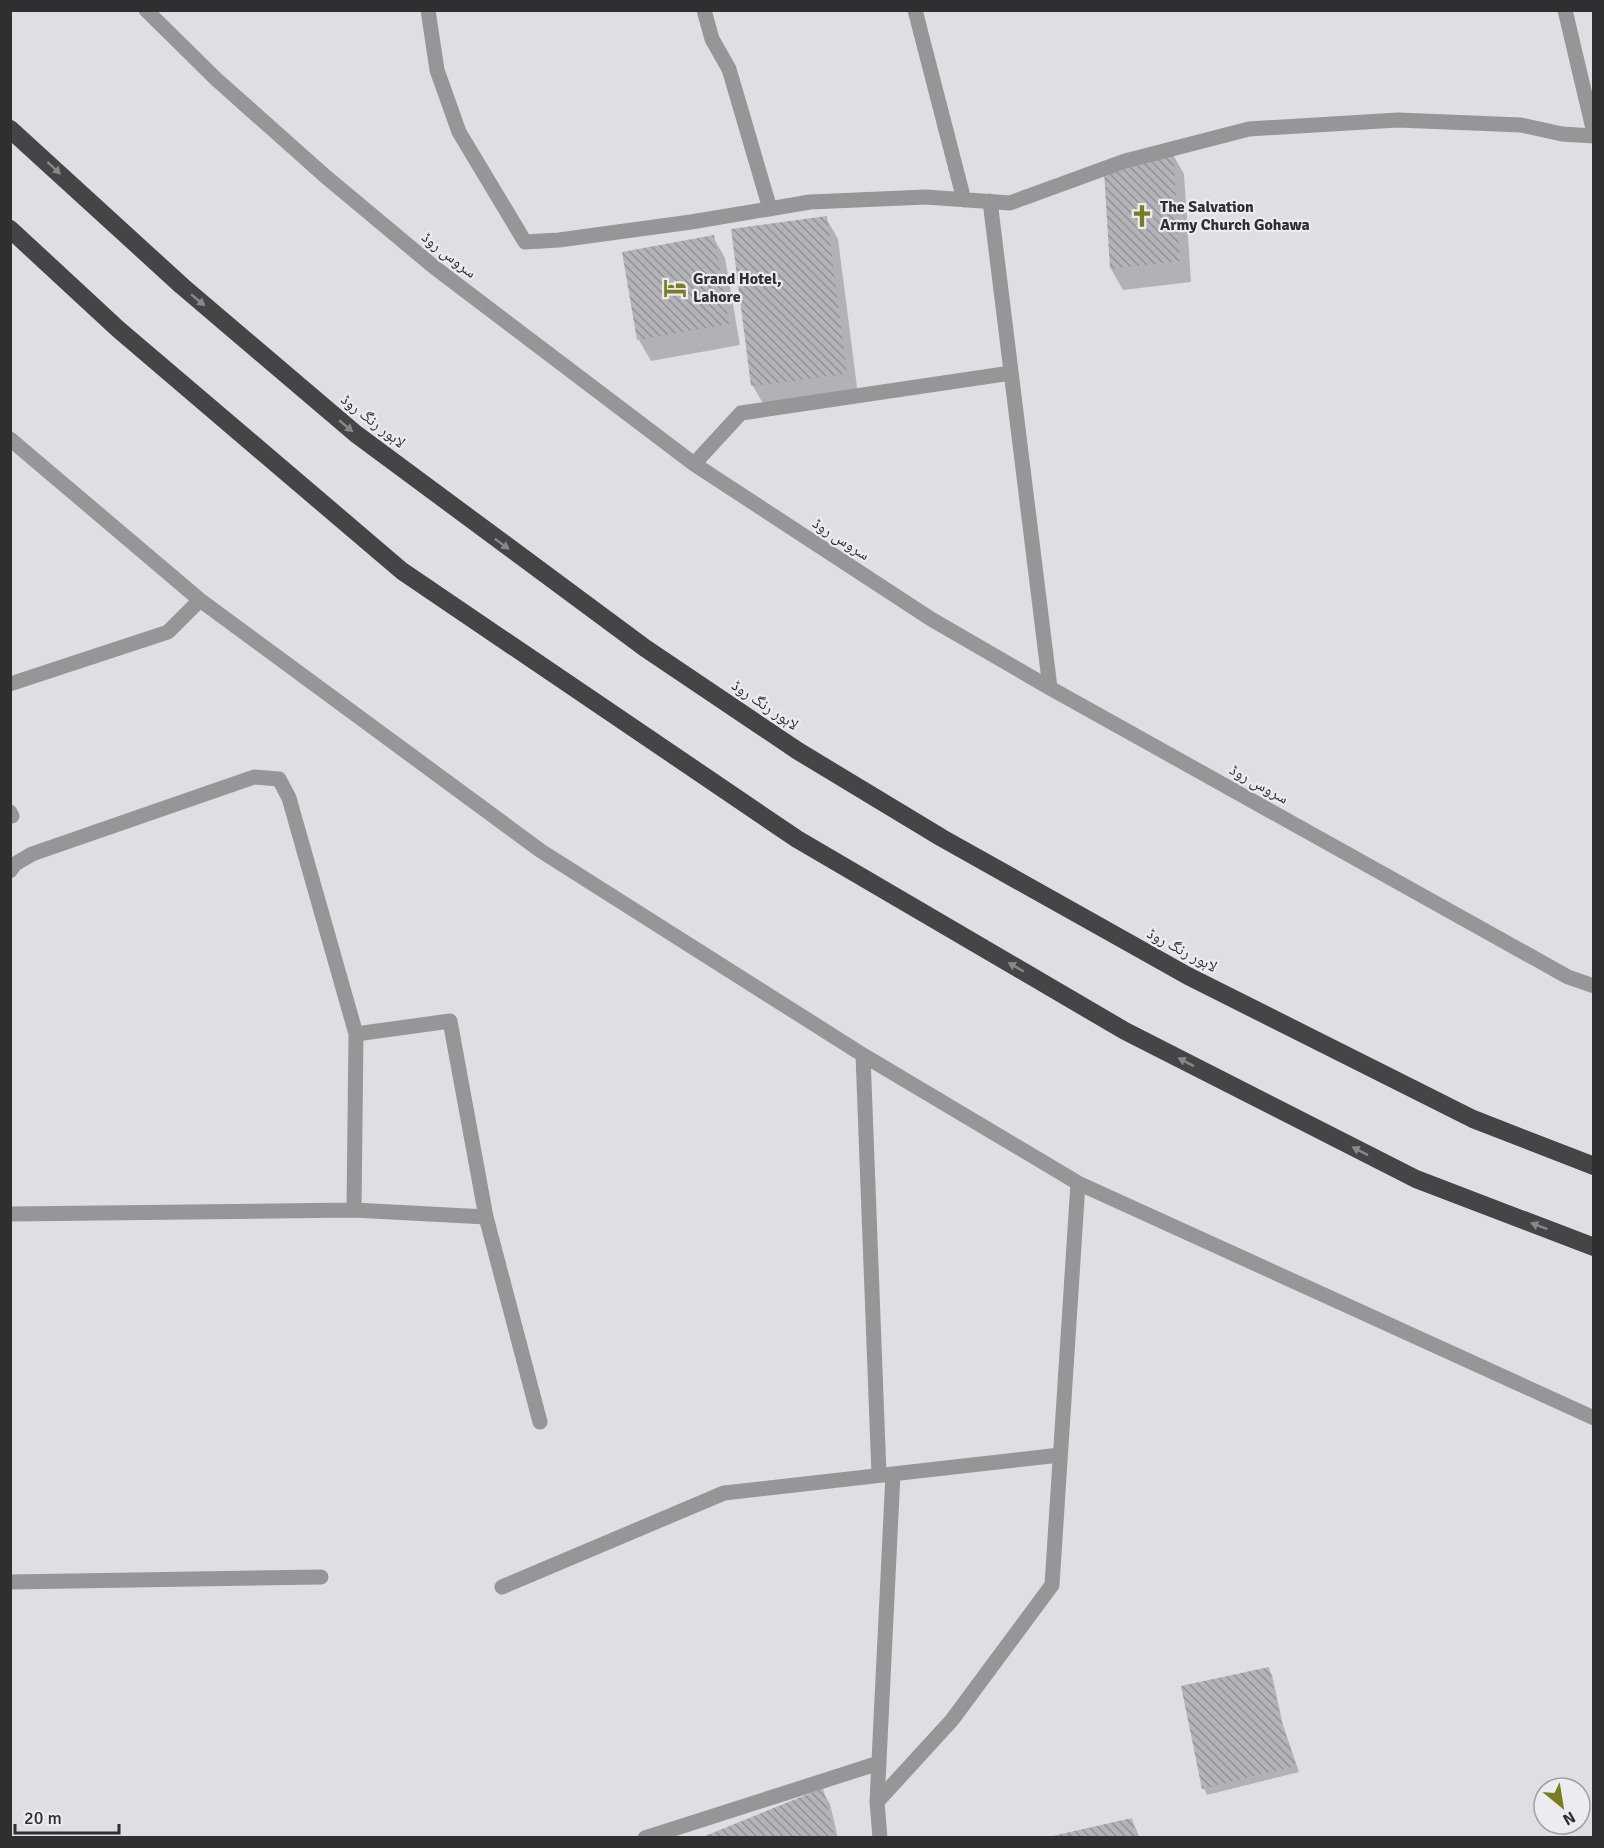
<svg xmlns="http://www.w3.org/2000/svg" width="1604" height="1848" font-family="Signika,'Noto Naskh Arabic',sans-serif">
  <style>
    .shadow { fill: #0003 }
    .building { fill: url(#building-back-hatch) }
    .lines { fill: none; stroke-linecap: round; stroke-linejoin: round }
    .minor { stroke: #969698; stroke-width: 15 }
    .highway { stroke: #454548; stroke-width: 18 }
    .oneway { fill: #88888b }
    .labels { text-anchor: middle; dominant-baseline: central; stroke-width: 4.5; stroke-linejoin: round; paint-order: stroke }
    .poi-label { font-size: 16px; font-weight: bold; fill: #2f2f31; stroke: #ececf0; text-anchor: start }
    .street-label { font-size: 16px; fill: #2f2f31; stroke: #ececf0 }
  </style>
  <defs>
    <pattern id="building-back-hatch" width="6" height="6" patternUnits="userSpaceOnUse" patternTransform="scale(1.5)"><rect width="6" height="6" fill="#b3b3b8"/><path d="M-1 5l2 2M0 0l6 6M5-1l2 2" fill="none" stroke="#929296"/></pattern>
  </defs>
  <rect width="100%" height="100%" fill="#dfdee3"/>
  <path class="shadow" d="M1172,153L1184,174L1191,282L1123,290L1111,269Z
    M826,218L838,239L858,395L765,407L753,386L733,230Z
    M713,237L725,258L740,345L651,361L639,340L623,253Z
    M1268,1668L1272,1675L1283,1725L1299,1772L1207,1795L1204,1788Z
    M822,1790L830,1804L838,1838H704Z
    M1132,1820L1140,1838H1051Z"/>
  <path class="building" d="M1173,152L1180,261L1110,269L1104,171Z
    M827,216L847,374L751,386L731,229Z
    M714,235L729,324L637,340L622,252Z
    M1269,1667L1280,1717L1296,1766L1202,1789L1181,1686Z
    M823,1788L835,1838H700Z
    M1132,1818L1136,1838H1049L1048,1837Z"/>
  <g class="lines">
    <path class="minor" d="M146,10L216,79L325,176L434,267L694,464L931,619L1050,688L1568,977L1594,986
      M428,10L437,70L459,132L525,242L559,240L691,222L810,202L926,197L1010,203L1125,161L1249,129L1398,120L1521,125L1562,134L1594,136
      M704,10L712,39L729,69L770,209
      M915,10L964,200
      M1565,10L1594,133
      M990,201L1050,688
      M10,439L200,600L541,851L863,1055L1078,1183L1594,1418
      M694,464L741,413L1011,373
      M10,684L168,632L200,600
      M10,812L12,816
      M10,871L15,864L32,854L254,777L279,779L289,798L356,1034L354,1210
      M356,1034L450,1021L486,1217
      M863,1055L879,1475
      M10,1214L354,1210L486,1217L540,1422
      M10,1582L321,1577
      M502,1587L724,1493L1060,1455
      M877,1802L893,1474
      M645,1838L879,1763
      M880,1838L877,1802L952,1720L1052,1585L1078,1183"/>
    <path class="highway" d="M10,129L182,286L356,434L645,648L798,751L942,838L1188,976L1473,1119L1594,1166
      M10,229L118,329L402,571L797,839L1125,1031L1416,1179L1594,1247"/>
  </g>
  <defs><path id="oneway-solid" d="M-6-.8H1V-3.2L6.5 0L1 3.2V.8H-6Z" transform="scale(1.5)"/></defs>
  <g class="oneway">
    <use href="#oneway-solid" transform="translate(54 168) rotate(43)"/>
    <use href="#oneway-solid" transform="translate(198 300) rotate(40)"/>
    <use href="#oneway-solid" transform="translate(346 426) rotate(40)"/>
    <use href="#oneway-solid" transform="translate(502 544) rotate(36)"/>
    <use href="#oneway-solid" transform="translate(1016 967) rotate(-150)"/>
    <use href="#oneway-solid" transform="translate(1186 1062) rotate(-153)"/>
    <use href="#oneway-solid" transform="translate(1360 1151) rotate(-153)"/>
    <use href="#oneway-solid" transform="translate(1539 1226) rotate(-159)"/>
  </g>
  <defs>
    <g id="church-bare" transform="scale(1.8)"><path d="M-1.2-6h2.4v3.5h3.3v2.4h-3.3V6h-2.4V-.1h-3.3v-2.4h3.3Z" fill="#7a7c24" stroke="#ececf0" stroke-width="2.5" paint-order="stroke"/></g>
    <g id="hotel-bare" transform="scale(1.8)"><path d="M-6-4.5h1.5V1H6V5H4.5V3h-9V5H-6ZM-4 0a1.8 1.8 0 1 1 3.6 0ZM.5 0V-2.5h3Q6-2.5 6 0Z" fill="#7a7c24" stroke="#ececf0" stroke-width="2.5" paint-order="stroke"/></g>
  </defs>
  <g fill-rule="evenodd">
    <use href="#church-bare" x="1142" y="216"/>
    <use href="#hotel-bare" x="675" y="288"/>
  </g>
  <g class="labels">
    <g class="poi-label">
      <text x="1160" y="207">The Salvation<tspan x="1160" dy="18">Army Church Gohawa</tspan></text>
      <text x="693" y="279">Grand Hotel,<tspan x="693" dy="18">Lahore</tspan></text>
    </g>
    <g class="street-label">
      <text transform="translate(449 255) rotate(38)">سروس روڈ</text>
      <text transform="translate(373 421) rotate(38)">لاہور رنگ روڈ</text>
      <text transform="translate(841 539) rotate(33)">سروس روڈ</text>
      <text transform="translate(765 705) rotate(34)">لاہور رنگ روڈ</text>
      <text transform="translate(1259 784) rotate(29)">سروس روڈ</text>
      <text transform="translate(1182 950) rotate(28)">لاہور رنگ روڈ</text>
    </g>
  </g>
  <rect width="1604" height="1848" fill="none" stroke="#2f2f31" stroke-width="24"/>
  <g transform="translate(1562 1806) rotate(150)"><circle r="28" fill="#ececf0" stroke="#a0a0a4" stroke-width="1.5"/>
  <path d="M0-4.5L10 22L0 15L-10 22Z" fill="#7a7c24"/>
  <text y="-9" font-size="16" font-weight="bold" text-anchor="middle" fill="#2f2f31">N</text>
  </g>
  <path d="M15 1824v9h104v-9" fill="none" stroke="#2f2f31" stroke-width="3"/>
  <text x="24" y="1824" font-size="18" fill="#2f2f31" stroke="#ececf0" stroke-width="4.5" paint-order="stroke">20 m</text>
</svg>
